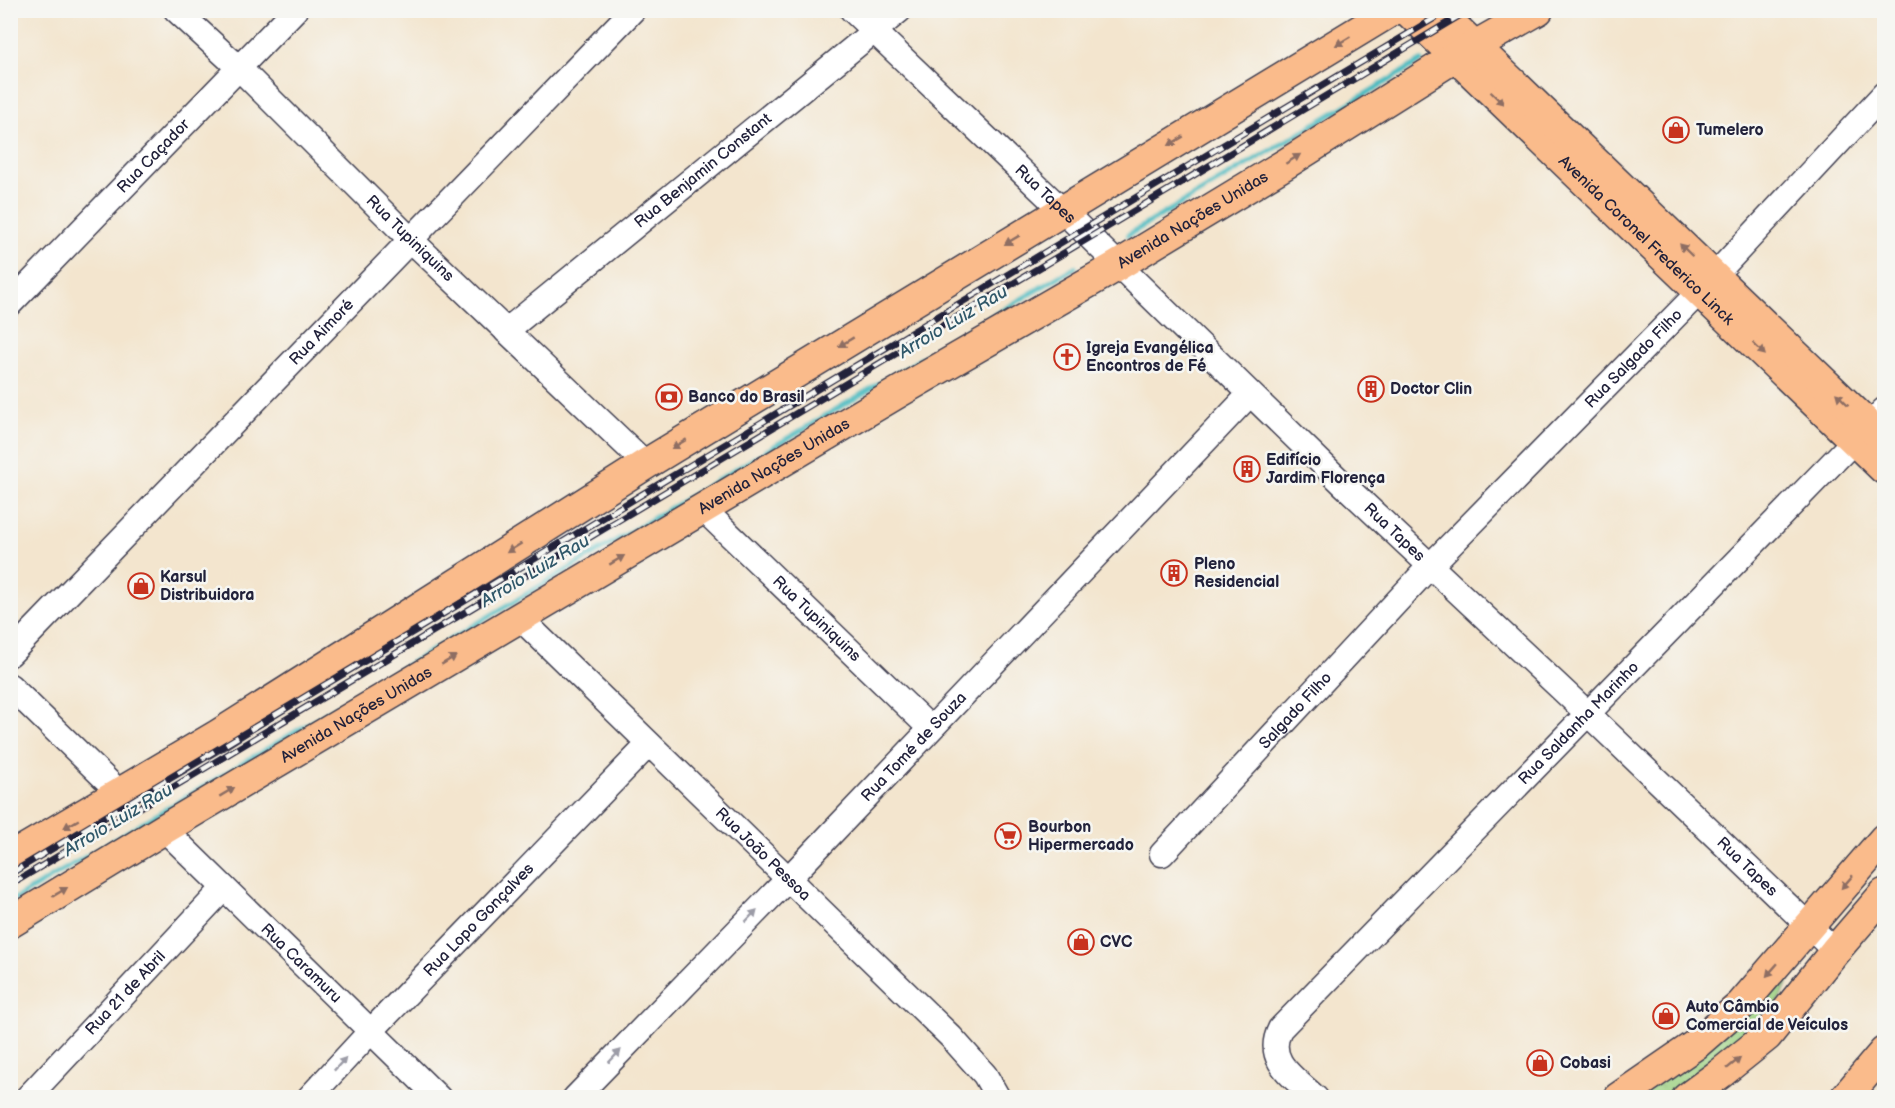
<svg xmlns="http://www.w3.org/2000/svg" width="1895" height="1108" font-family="'Balsamiq Sans',sans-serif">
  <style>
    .park { fill: url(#park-crowns); stroke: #607a5f; stroke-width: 1.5 }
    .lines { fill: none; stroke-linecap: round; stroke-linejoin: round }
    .stream { stroke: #4bbbc1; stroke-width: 5 }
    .minor-casing { stroke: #413f51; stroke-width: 27 }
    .major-casing { stroke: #413f51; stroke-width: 33 }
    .minor { stroke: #fff; stroke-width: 24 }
    .major { stroke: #fabb8b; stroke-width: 30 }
    .rail-casing { stroke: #22223b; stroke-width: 7 }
    .rail { stroke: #f6f6f2; stroke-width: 4.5; stroke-dasharray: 14; stroke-linecap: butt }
    .oneway { fill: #8e6e63 }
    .oneway2 { fill: #9c9ca7 }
    .labels { text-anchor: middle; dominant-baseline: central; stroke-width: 5; stroke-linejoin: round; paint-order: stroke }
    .poi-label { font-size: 16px; font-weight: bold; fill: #22223b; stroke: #f6f6f2; text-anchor: start }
    .street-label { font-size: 16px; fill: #22223b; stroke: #f6f6f2 }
    .water-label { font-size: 18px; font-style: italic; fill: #30586a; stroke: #f6f6f2 }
  </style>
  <defs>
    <pattern id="park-crowns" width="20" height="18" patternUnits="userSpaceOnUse" patternTransform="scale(1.5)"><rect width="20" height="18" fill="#9ed283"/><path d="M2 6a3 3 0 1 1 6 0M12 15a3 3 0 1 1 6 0" fill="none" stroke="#88b472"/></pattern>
  </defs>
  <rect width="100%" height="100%" fill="#f6f6f2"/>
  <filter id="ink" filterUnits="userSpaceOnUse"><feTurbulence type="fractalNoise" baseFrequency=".0167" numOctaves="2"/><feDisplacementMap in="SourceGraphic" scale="12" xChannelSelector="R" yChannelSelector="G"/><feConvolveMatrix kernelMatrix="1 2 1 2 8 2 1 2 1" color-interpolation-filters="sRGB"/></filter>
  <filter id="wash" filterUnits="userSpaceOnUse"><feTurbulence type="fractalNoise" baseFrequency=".008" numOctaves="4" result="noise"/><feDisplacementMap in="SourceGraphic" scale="24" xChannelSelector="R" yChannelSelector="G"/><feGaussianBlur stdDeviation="1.35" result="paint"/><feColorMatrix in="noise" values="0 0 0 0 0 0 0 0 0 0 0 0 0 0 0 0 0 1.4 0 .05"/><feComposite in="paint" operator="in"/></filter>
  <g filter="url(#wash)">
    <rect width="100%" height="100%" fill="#f3e5ce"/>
    <path class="park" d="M1797,963L1773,1013L1673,1097L1636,1098L1752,1009Z"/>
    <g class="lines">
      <path class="stream" d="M1128,235L1421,61
        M10,902L1075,267"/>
    </g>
  </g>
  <g filter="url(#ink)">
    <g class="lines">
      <g class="minor-casing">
        <g id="minor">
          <path id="s1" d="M176,10L239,68L411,240L646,464"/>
          <path id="s2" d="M852,10L1062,210L1343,484L1587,713L1835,951"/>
          <path id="s3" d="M10,304L295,10"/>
          <path id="s4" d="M506,331L900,10"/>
          <path id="s5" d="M703,509L930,728"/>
          <path id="s6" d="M520,618L951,1037L985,1075L998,1098"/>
          <path id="s7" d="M10,654L633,10"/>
          <path d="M10,686L121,794"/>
          <path id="s8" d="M164,829L439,1098"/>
          <path id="s9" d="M1162,854L1430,566L1699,292L1884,94"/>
          <path id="s10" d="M27,1098L224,888"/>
          <path id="s11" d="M309,1098L371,1031L649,744"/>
          <path id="s12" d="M575,1098L789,878L1250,394"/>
          <path id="s13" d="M1316,1098C1295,1078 1264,1061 1280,1029L1884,410"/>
        </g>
      </g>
      <g class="major-casing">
        <g id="major">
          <path id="s14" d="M1407,10L1884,469"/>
          <path d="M1437,10L1884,440"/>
          <path d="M10,858L218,735L646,464L1393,10"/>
          <path id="s15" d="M10,923L164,829L899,392L1117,266L1287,163L1455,57L1538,10"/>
          <path d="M1618,1098L1695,1045L1741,1005L1884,839"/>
          <path d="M1687,1098L1721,1073L1767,1036L1835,951L1884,894"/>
          <path d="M1845,1098L1884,1052"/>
        </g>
      </g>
      <use href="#minor" class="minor"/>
      <use href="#major" class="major"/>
      <g class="rail-casing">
        <path id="rail" d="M10,874L1448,10
          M10,885L1469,10"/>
      </g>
      <use href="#rail" class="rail"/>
    </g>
    <defs><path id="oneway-solid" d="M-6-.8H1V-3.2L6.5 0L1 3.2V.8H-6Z" transform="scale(1.5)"/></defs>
    <g class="oneway">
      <use href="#oneway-solid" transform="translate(1343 41) rotate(149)"/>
      <use href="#oneway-solid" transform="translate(1497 98) rotate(44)"/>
      <use href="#oneway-solid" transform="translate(1176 141) rotate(149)"/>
      <use href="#oneway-solid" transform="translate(1293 159) rotate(-32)"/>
      <use href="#oneway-solid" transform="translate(1012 240) rotate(149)"/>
      <use href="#oneway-solid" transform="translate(1686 250) rotate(-136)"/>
      <use href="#oneway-solid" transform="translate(846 342) rotate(149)"/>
      <use href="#oneway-solid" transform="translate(1759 349) rotate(44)"/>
      <use href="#oneway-solid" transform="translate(1842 399) rotate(-136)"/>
      <use href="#oneway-solid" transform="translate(679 444) rotate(149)"/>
      <use href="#oneway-solid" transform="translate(514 548) rotate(148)"/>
      <use href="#oneway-solid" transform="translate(617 560) rotate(-31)"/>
      <use href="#oneway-solid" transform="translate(449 660) rotate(-31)"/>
      <use href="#oneway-solid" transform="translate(227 792) rotate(-31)"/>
      <use href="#oneway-solid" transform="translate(71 824) rotate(150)"/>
      <use href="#oneway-solid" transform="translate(1847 882) rotate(131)"/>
      <use href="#oneway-solid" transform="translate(60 892) rotate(-31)"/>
      <use href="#oneway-solid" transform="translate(1772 970) rotate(131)"/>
      <use href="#oneway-solid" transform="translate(1734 1063) rotate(-39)"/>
    </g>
    <g class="oneway2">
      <use href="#oneway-solid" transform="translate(751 916) rotate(-46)"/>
      <use href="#oneway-solid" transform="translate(615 1056) rotate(-46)"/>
      <use href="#oneway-solid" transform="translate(340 1064) rotate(-47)"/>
    </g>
  </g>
  <defs>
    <g id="shop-ring" transform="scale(1.35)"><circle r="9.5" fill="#f6f6f2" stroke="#c8321e" stroke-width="1.5"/><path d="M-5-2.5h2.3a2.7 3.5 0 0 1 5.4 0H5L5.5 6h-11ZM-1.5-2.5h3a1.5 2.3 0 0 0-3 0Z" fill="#c8321e"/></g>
    <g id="church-ring" transform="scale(1.35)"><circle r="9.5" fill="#f6f6f2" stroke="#c8321e" stroke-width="1.5"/><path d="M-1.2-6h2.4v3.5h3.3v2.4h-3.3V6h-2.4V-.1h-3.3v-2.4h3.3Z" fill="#c8321e"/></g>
    <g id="building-ring" transform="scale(1.35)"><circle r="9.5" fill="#f6f6f2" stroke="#c8321e" stroke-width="1.5"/><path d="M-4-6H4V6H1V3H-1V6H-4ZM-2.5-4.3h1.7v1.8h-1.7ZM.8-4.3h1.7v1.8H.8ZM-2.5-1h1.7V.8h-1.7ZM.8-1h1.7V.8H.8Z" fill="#c8321e"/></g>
    <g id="bank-ring" transform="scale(1.35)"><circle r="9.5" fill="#f6f6f2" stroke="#c8321e" stroke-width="1.5"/><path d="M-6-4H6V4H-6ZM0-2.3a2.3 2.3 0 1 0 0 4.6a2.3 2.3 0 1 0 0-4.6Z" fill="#c8321e"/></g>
    <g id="supermarket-ring" transform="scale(1.35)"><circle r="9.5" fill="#f6f6f2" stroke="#c8321e" stroke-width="1.5"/><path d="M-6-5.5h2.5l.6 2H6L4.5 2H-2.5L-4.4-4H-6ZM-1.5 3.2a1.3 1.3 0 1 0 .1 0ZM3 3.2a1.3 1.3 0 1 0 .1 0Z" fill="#c8321e"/></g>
  </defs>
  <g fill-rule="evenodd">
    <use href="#shop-ring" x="1676" y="130"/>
    <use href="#church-ring" x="1067" y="357"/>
    <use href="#building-ring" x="1371" y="389"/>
    <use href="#bank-ring" x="669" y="397"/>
    <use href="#building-ring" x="1247" y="469"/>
    <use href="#building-ring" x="1174" y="573"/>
    <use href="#shop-ring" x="141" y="586"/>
    <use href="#supermarket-ring" x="1008" y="836"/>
    <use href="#shop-ring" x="1081" y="942"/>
    <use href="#shop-ring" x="1666" y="1016"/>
    <use href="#shop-ring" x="1540" y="1063"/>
  </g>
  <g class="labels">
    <g class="poi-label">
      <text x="1696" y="130">Tumelero</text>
      <text x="1086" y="348">Igreja Evangélica<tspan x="1086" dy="18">Encontros de Fé</tspan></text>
      <text x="1390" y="389">Doctor Clin</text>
      <text x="688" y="397">Banco do Brasil</text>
      <text x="1266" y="460">Edifício<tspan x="1266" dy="18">Jardim Florença</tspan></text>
      <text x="1194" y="564">Pleno<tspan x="1194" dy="18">Residencial</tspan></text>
      <text x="160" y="577">Karsul<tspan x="160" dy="18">Distribuidora</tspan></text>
      <text x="1028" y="827">Bourbon<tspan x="1028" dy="18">Hipermercado</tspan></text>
      <text x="1100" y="942">CVC</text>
      <text x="1686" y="1007">Auto Câmbio<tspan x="1686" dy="18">Comercial de Veículos</tspan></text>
      <text x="1560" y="1063">Cobasi</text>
    </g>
    <g class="street-label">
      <text stroke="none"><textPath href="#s3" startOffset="206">Rua Caçador</textPath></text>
      <text stroke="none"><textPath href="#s4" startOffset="254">Rua Benjamin Constant</textPath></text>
      <text stroke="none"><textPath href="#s2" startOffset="267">Rua Tapes</textPath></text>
      <text stroke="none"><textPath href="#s15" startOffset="1376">Avenida Nações Unidas</textPath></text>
      <text stroke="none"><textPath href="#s1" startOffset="327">Rua Tupiniquins</textPath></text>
      <text stroke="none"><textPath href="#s14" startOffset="332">Avenida Coronel Frederico Linck</textPath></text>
      <text stroke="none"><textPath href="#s7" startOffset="448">Rua Aimoré</textPath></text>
      <text stroke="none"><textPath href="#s9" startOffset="684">Rua Salgado Filho</textPath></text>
      <text stroke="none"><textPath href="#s15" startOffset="890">Avenida Nações Unidas</textPath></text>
      <text stroke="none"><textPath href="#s2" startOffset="753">Rua Tapes</textPath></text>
      <text stroke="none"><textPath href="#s5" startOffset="158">Rua Tupiniquins</textPath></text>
      <text stroke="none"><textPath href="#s9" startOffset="196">Salgado Filho</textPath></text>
      <text stroke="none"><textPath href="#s15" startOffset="404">Avenida Nações Unidas</textPath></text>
      <text stroke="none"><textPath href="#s13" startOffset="513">Rua Saldanha Marinho</textPath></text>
      <text stroke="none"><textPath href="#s12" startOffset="488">Rua Tomé de Souza</textPath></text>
      <text stroke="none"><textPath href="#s6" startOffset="339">Rua João Pessoa</textPath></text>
      <text stroke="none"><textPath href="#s2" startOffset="1239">Rua Tapes</textPath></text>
      <text stroke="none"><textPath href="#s11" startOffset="246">Rua Lopo Gonçalves</textPath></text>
      <text stroke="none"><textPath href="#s8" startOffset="192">Rua Caramuru</textPath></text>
      <text stroke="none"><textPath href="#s10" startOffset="144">Rua 21 de Abril</textPath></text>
    </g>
    <g class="water-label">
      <text transform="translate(953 322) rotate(-31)">Arroio Luiz Rau</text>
      <text transform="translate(535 571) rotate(-31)">Arroio Luiz Rau</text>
      <text transform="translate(118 820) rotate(-31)">Arroio Luiz Rau</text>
    </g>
  </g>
  <rect width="1895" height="1108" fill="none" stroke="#f6f6f2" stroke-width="36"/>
</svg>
